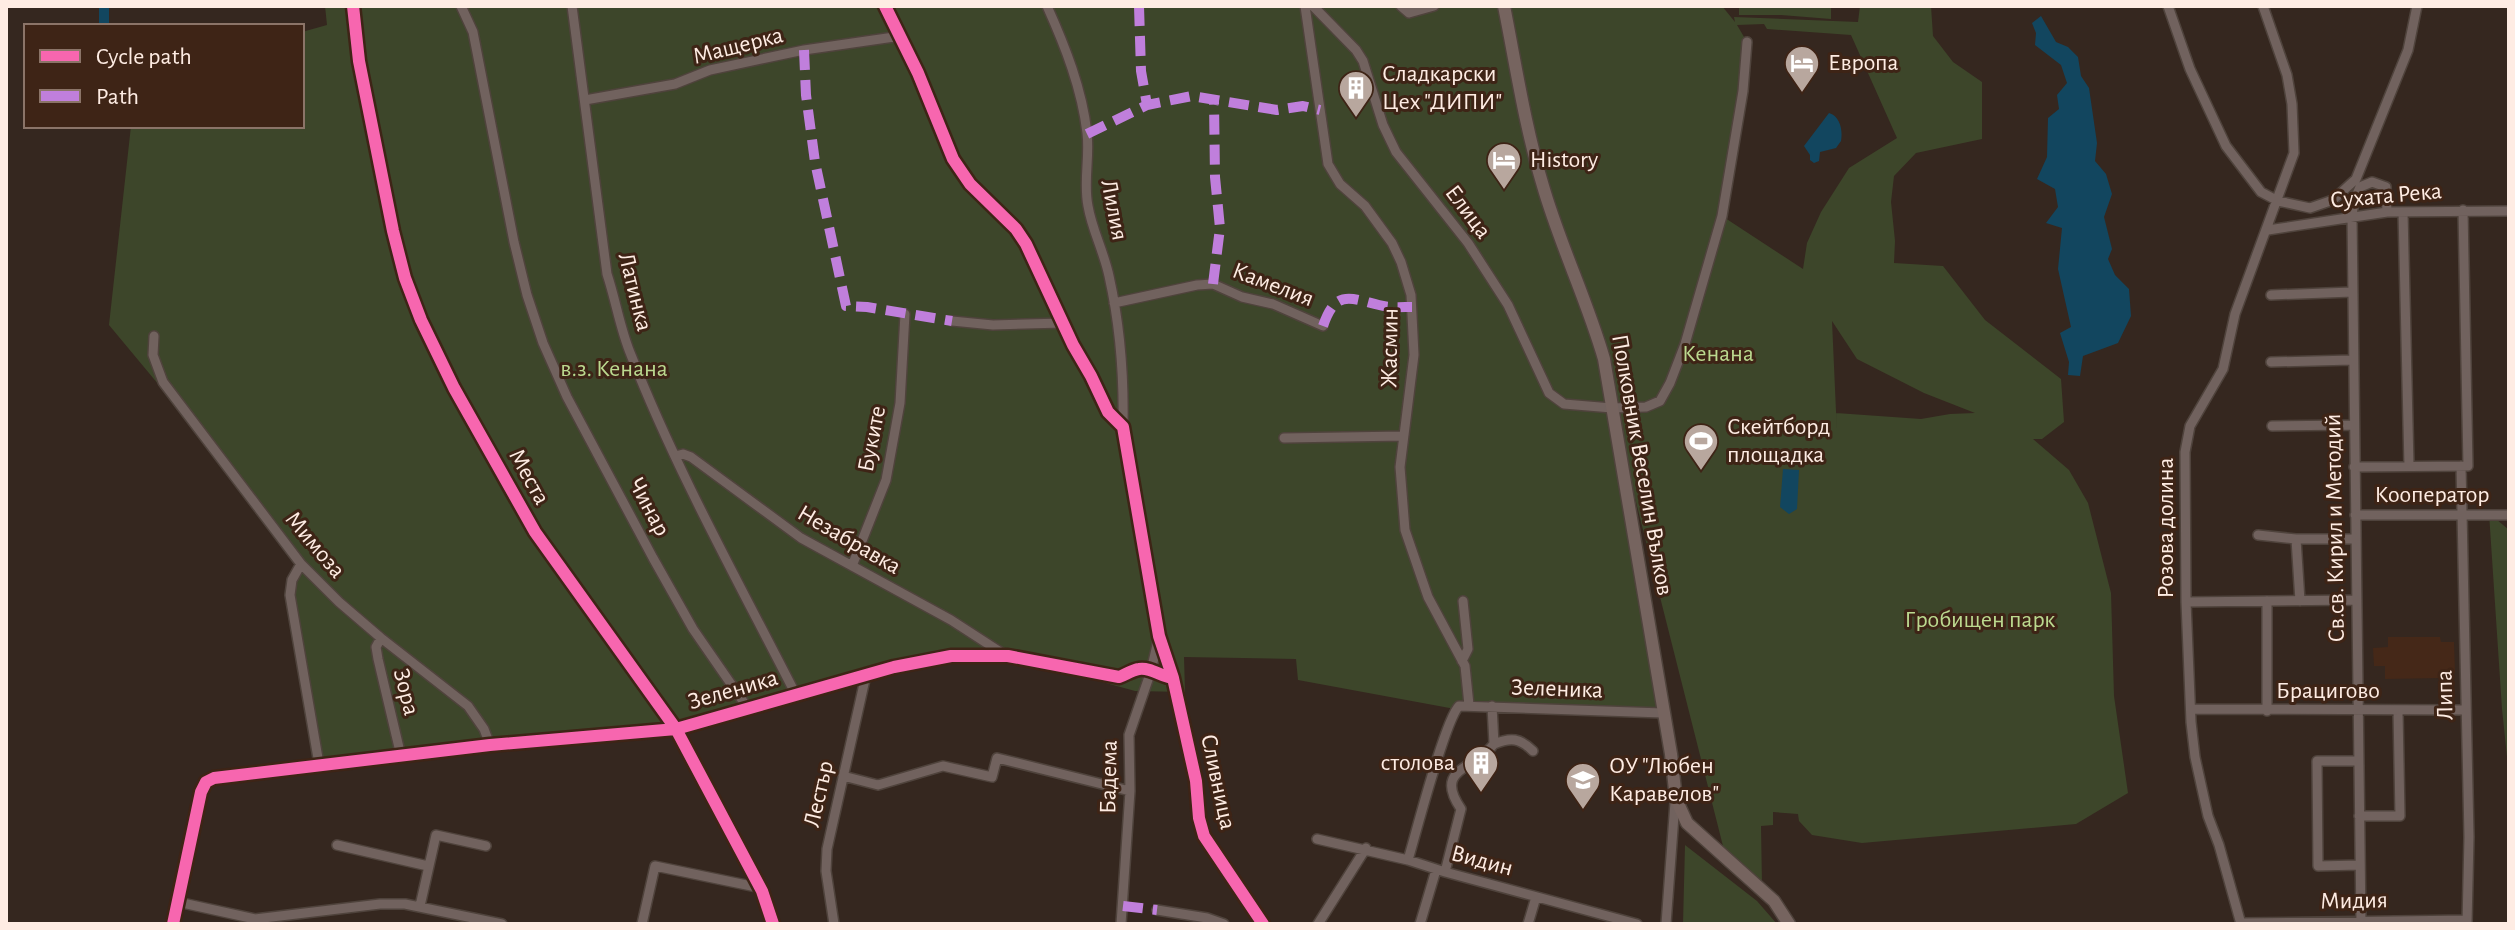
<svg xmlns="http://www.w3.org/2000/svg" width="2515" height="930" font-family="'Alegreya Sans',sans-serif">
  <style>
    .built { fill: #452818 }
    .green { fill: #3d462a; fill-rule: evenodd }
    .water { fill: #12465f }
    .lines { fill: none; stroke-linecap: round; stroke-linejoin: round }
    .canal { stroke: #12465f; stroke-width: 10 }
    .minor-casing { stroke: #4f433c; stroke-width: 12 }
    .secondary-casing { stroke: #4f433c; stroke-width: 15 }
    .minor { stroke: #71625e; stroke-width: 9 }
    .secondary { stroke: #76645f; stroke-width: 12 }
    .quiet { stroke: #c07fdc; stroke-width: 10; stroke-dasharray: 20 10; stroke-linecap: butt }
    .cycleway-casing { stroke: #3e2416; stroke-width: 17 }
    .cycleway { stroke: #f766af; stroke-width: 12 }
    .labels { text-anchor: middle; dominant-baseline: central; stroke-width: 6; stroke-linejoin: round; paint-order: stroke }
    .street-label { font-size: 24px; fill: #feece3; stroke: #3e2416 }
    .poi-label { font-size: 24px; fill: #feece3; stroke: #3e2416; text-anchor: start }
    .park-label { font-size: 24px; fill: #bbd98f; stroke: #3e2416 }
  </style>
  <rect width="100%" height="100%" fill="#35271f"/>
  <path class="built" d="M2388,637H2440L2441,642H2454L2455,673H2441V678L2385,679V666H2374L2373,648L2388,647Z"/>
  <path class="green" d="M325,6H1722L1735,22L1734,17L1858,22L1860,6H1931L1933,36L1953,62L1982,82V139L1916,153L1894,176L1891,202L1895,241L1894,263L1943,266L1985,320L2061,379L2064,422L2042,439H2033L2069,470L2088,503L2111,593L2114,696L2128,793L2076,824L1862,843L1812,835L1799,821L1798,814L1773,812V825L1761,826L1762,885L1724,850L1616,423L1663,713L1455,709L1298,680L1296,659L1184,657L1185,692L1135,691L1008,656H951L676,729L319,764L286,592L301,556L109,325L131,126H302V32L327,25ZM1764,24L1767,29L1851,35L1897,138L1849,168L1821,212L1807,243L1803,269L1722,216L1747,42L1737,25ZM1832,321L1857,359L1924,393L1975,413L1950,414L1921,419L1836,413L1837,434Z
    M1739,6H1831V19L1781,15H1739Z
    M2489,513L2509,530V776L2502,709Z
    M1685,845L1757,901L1777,924H1683Z"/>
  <path class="water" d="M2041,16L2056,42L2068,47L2078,57L2081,76L2089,88L2097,143L2095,161L2106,174L2112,194L2104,217L2112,249L2108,259L2115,275L2129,289L2131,316L2118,343L2083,356L2080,376L2068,375L2069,362L2060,333L2071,327L2058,269L2062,228L2046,223L2058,207L2055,189L2037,179L2047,157L2048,118L2059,109L2057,95L2067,83L2061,65L2035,45L2036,33L2032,23Z
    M1829,113C1840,116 1843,130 1841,141L1836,148L1820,152L1819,161L1814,163L1810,160V155L1804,146Z
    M1783,469L1799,470L1797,509L1789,514L1780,507Z"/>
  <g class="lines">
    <path class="canal" d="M104,6V26"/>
    <g class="minor-casing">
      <path id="minor" d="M353,6L359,61L393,231L405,278L421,320L454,388L535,532L676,729L762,891L773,924
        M461,6L473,32L514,242L527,295L543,343L567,397L653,558L693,629L749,710
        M572,6L607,274C616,301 620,329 631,355C677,472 739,583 796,695
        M885,6L918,73L953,159L970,184L1016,229L1026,244L1073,345L1091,376L1108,412L1123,427L1159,636L1173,678L1196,781L1199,818L1204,836L1263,924
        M1047,6C1065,46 1082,89 1087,133C1090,158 1083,182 1088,206C1092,230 1104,252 1109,276C1120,325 1124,378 1123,427
        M1305,6L1328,164L1340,184L1365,206L1392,243L1401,262L1411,295L1414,355L1400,467L1405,530L1428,597L1465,666L1469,705
        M1313,6L1356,50L1363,61L1383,125L1396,152L1468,243L1508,305L1549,393L1564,404L1612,408L1646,407L1660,401L1670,383L1685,344L1722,216L1743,91L1747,42
        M1401,6L1409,13L1434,6
        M2168,6L2190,69L2226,146L2261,192L2278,201L2310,208L2333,200L2356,179L2408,50L2417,6
        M585,100L675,84L710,70L804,50L901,36
        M2403,212L2409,466
        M2268,230L2387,212L2509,211
        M2271,295L2352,292
        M1114,303L1197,285L1213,284L1242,297L1273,304L1323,326
        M952,321L993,325L1063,323
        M154,336L153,355L163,382L301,564L339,602L381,638L468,706L484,729L490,745
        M2271,362L2352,360
        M2272,426L2354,425
        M1284,438L1403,436
        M675,456L683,454L691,457L801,538L951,620L1005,655
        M2461,466L2469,837L2467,924
        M2354,467L2468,466L2463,210
        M2355,515H2509
        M2258,535L2296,539L2300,601
        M2296,539H2356
        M301,564L292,580L290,595L319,764
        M852,566L886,480L900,403L905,314
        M2267,601V711
        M2186,602L2357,600
        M381,638L376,647L378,659L401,756
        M1462,661L1468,649L1463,601
        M2191,709L2465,710
        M1494,744C1511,737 1520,738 1533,751
        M2358,761H2317L2318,866L2359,865
        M843,776L878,785L943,766L992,777L997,758L1130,791
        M2359,816H2400L2398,711
        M1317,839L1408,860L1445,872L1637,924
        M337,845L428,866
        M1408,860C1416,833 1445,720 1459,706L1663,713
        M1445,872L1461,809C1433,768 1474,770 1494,744L1492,706
        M178,902L255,919L380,904H405L502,924
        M420,906L436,835L486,846
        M1157,910L1207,918L1224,924
        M2241,923L2467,920
        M173,924L201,792L206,782L214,778L490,745L676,729L894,667L951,656H1008L1119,677C1125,675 1132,670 1139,669C1151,667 1161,677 1173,678
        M642,924L655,866L761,888
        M834,924L826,871L827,849L866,675
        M1121,924L1130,791L1129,735L1151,671L1159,636
        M1318,924L1366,848
        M1420,924L1436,870
        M1528,924L1536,897
        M1666,924L1675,802
        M2241,924L2219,845L2208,816L2195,757L2191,722L2186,602L2185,452L2190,426L2223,369L2235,314L2294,153L2292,104L2287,75L2263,6
        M2361,924L2352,216L2354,201L2360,187L2372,182L2386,187L2387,212"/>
    </g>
    <g class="secondary-casing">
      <path id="secondary" d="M1504,6C1516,66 1525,127 1543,186C1560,245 1587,300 1604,359L1671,754L1676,799L1687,823L1774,901L1789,924"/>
    </g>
    <use href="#minor" class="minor"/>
    <use href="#secondary" class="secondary"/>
    <path class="quiet" d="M1139,6L1141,71L1147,105
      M804,50L806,95L815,162L846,306L867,307L952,321
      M1087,134L1147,105L1192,96L1277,110L1303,106L1320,110
      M1213,284L1220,228L1215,177L1214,101
      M1323,326C1336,289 1349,298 1379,305C1390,308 1401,307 1412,307
      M1123,906L1157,910"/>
    <g class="cycleway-casing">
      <path id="cycleway" d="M353,6L359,61L393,231L405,278L421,320L454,388L535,532L676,729L762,891L773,924
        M885,6L918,73L953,159L970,184L1016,229L1026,244L1073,345L1091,376L1108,412L1123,427L1159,636L1173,678L1196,781L1199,818L1204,836L1263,924
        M173,924L201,792L206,782L214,778L490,745L676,729L894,667L951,656H1008L1119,677C1125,675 1132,670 1139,669C1151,667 1161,677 1173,678"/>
    </g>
    <use href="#cycleway" class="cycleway"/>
  </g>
  <defs>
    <g id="hotel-pin" transform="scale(1.8)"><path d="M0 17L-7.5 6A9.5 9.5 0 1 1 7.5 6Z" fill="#b8a79e" stroke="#3e2416"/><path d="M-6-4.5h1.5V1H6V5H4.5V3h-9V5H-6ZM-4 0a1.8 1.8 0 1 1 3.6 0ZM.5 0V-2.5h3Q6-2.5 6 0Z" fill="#fff"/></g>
    <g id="building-pin" transform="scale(1.8)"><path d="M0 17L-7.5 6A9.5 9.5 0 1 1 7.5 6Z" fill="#b8a79e" stroke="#3e2416"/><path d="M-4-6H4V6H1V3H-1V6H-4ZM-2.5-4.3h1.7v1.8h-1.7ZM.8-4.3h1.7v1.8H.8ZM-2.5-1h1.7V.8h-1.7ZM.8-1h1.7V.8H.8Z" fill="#fff"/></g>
    <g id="stadium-pin" transform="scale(1.8)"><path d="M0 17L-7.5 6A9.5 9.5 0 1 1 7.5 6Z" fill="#b8a79e" stroke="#3e2416"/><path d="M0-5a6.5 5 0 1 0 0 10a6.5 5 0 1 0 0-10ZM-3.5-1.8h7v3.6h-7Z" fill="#fff"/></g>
    <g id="school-pin" transform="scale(1.8)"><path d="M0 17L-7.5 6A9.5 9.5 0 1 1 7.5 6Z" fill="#b8a79e" stroke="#3e2416"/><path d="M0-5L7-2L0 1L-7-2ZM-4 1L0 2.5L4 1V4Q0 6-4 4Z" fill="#fff"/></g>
  </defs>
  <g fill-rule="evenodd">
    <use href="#hotel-pin" x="1802" y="63"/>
    <use href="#building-pin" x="1356" y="88"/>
    <use href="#hotel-pin" x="1504" y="160"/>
    <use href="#stadium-pin" x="1701" y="441"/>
    <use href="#building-pin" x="1481" y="763"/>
    <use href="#school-pin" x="1583" y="780"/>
  </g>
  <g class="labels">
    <g class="street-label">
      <text transform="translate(738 46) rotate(-14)">Мащерка</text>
      <text transform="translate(2386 196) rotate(-5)">Сухата Река</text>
      <text transform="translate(1114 210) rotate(79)">Лилия</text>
      <text transform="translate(1468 212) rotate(53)">Елица</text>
      <text transform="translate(1273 285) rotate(21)">Камелия</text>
      <text transform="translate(635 292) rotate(76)">Латинка</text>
      <text transform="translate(1390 348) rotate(-89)">Жасмин</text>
      <text transform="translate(872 439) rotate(-79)">Буките</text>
      <text transform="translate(1642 465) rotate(80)">Полковник Веселин Вълков</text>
      <text transform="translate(529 477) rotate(61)">Места</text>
      <text x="2432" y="495">Кооператор</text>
      <text transform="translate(649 507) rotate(62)">Чинар</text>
      <text transform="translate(2166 528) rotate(-90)">Розова долина</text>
      <text transform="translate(2335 528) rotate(-91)">Св.св. Кирил и Методий</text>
      <text transform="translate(849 540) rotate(30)">Незабравка</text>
      <text transform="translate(315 545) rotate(50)">Мимоза</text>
      <text transform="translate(1557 689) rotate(2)">Зеленика</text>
      <text transform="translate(733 690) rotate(-16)">Зеленика</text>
      <text x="2328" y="691">Брацигово</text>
      <text transform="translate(406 692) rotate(76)">Зора</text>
      <text transform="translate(2445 695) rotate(-91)">Липа</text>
      <text transform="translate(1109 777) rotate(-89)">Бадема</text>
      <text transform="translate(1218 782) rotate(78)">Сливница</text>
      <text transform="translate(819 794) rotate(-77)">Лестър</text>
      <text transform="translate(1482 861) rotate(15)">Видин</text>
      <text transform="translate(2354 901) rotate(-1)">Мидия</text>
    </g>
    <g class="poi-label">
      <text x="1828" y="63">Европа</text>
      <text x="1382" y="74">Сладкарски<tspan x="1382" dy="28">Цех "ДИПИ"</tspan></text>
      <text x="1530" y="160">History</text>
      <text x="1727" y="427">Скейтборд<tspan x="1727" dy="28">площадка</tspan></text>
      <text x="1455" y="763" text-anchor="end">столова</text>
      <text x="1609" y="766">ОУ "Любен<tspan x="1609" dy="28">Каравелов"</tspan></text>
    </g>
    <g class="park-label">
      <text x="1718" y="354">Кенана</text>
      <text x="614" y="369">в.з. Кенана</text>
      <text x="1980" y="620">Гробищен парк</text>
    </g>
  </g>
  <rect width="2515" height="930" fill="none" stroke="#feece3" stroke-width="16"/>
  <rect x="24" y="24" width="280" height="104" fill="#3e2416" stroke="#8b7468" stroke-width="2"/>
  <rect x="40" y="50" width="40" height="12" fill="#f766af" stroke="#8b7468" stroke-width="2"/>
  <text x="96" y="64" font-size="24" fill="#feece3">Cycle path</text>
  <rect x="40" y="90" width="40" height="12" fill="#c07fdc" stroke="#8b7468" stroke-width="2"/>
  <text x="96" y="104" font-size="24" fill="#feece3">Path</text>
</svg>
